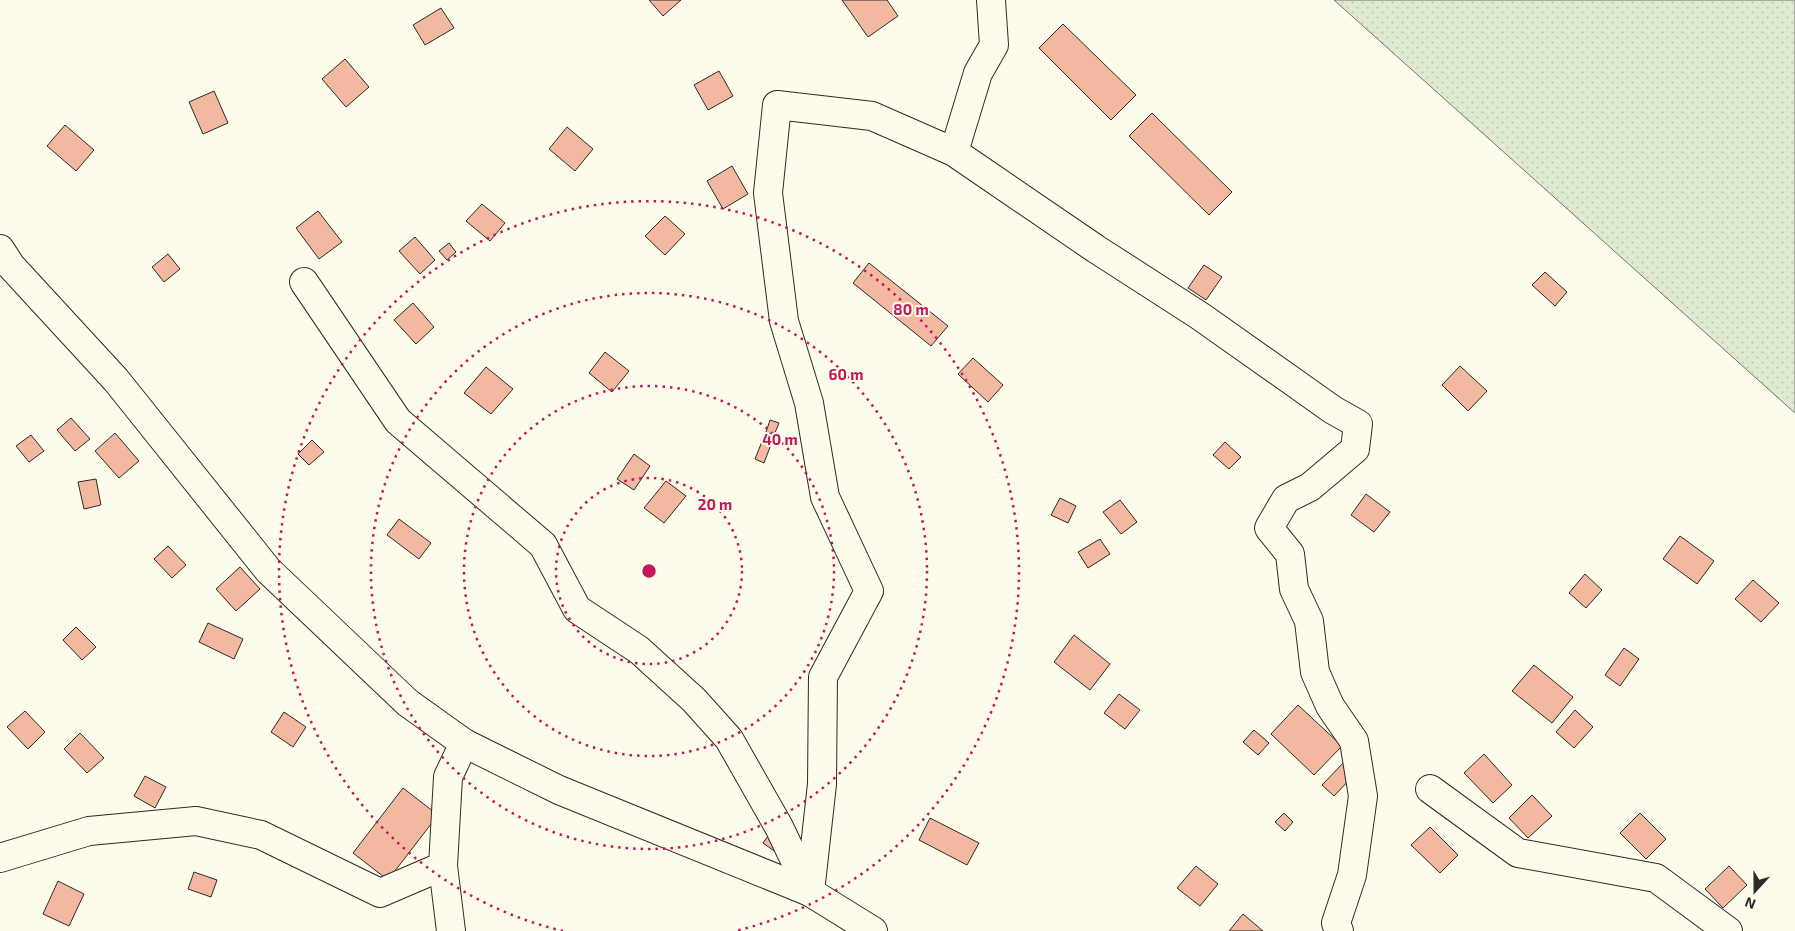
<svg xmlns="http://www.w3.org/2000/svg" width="1795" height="931" font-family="'Exo 2',sans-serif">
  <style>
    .grass { fill: url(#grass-dots); stroke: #74746e }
    .building { fill: #f2b8a0; stroke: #2b2b2b }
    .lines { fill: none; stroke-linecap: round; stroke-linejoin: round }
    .street-casing { stroke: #2b2b2b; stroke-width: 30 }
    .secondary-casing { stroke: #2b2b2b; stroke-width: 30 }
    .street { stroke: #fdfbea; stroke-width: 28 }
    .secondary { stroke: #fdfbea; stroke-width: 28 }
    .ring { fill: none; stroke: #c2185b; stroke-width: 2.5; stroke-dasharray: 2.5 5 }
    .centre { fill: #c2185b; stroke: #fdfbea; stroke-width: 2.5 }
    .ring-label { font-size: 15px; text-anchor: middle; font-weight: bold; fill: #c2185b; stroke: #fdfbea; stroke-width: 4; stroke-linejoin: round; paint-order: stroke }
  </style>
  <defs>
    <pattern id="grass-dots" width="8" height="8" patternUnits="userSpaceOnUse" patternTransform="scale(1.25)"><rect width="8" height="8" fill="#deebd1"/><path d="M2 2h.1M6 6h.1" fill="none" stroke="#bfcab4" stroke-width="1.8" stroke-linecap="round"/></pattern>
  </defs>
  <rect width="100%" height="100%" fill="#fdfbea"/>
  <path class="grass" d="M1334,0H1795V413Z"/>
  <path class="building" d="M649,0H681L663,16Z
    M842,0H887L898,16L868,37Z
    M441,8L454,28L425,45L413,25Z
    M1063,24L1136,95L1111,120L1039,48Z
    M345,59L369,87L346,107L322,79Z
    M719,71L733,96L708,110L694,85Z
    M214,91L228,123L203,134L189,102Z
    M1152,113L1232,192L1209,215L1129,136Z
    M65,125L94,150L76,171L47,146Z
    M567,127L593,149L575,171L549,149Z
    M732,166L748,194L723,209L707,181Z
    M482,204L505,223L490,241L466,221Z
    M318,211L342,242L319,259L296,228Z
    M665,216L685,234L665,255L645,236Z
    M415,237L435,260L420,274L399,251Z
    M449,243L456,252L447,260L439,251Z
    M168,254L180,269L164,282L152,267Z
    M869,263L948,326L931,346L853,283Z
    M1204,265L1222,277L1206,300L1188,288Z
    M1545,272L1567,292L1555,306L1532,285Z
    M413,303L434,327L416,344L394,320Z
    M605,352L629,371L612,392L589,373Z
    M973,358L1003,385L988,402L958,374Z
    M1460,366L1487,391L1468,411L1442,385Z
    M486,367L513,389L491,414L464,393Z
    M71,418L90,439L75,451L57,430Z
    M770,420L779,423L774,435L766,432Z
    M115,433L139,461L119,478L95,451Z
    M31,435L44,451L29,462L16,446Z
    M763,439L772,442L764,463L755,459Z
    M312,440L324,452L309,465L298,454Z
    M1225,442L1241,457L1229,469L1213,455Z
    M634,454L650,466L634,490L617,479Z
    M96,479L101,505L84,509L78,482Z
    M666,481L686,496L664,523L644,508Z
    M1366,494L1390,512L1374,532L1351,515Z
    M1060,498L1076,506L1068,523L1051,515Z
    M1120,500L1137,522L1121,534L1103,512Z
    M399,519L431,543L419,559L387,535Z
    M1680,536L1714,561L1697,584L1663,559Z
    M1100,539L1110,554L1088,568L1078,552Z
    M168,546L186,565L172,578L154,559Z
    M240,567L260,589L236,611L216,589Z
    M1585,574L1602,590L1586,608L1569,593Z
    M1753,580L1779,603L1761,622L1735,599Z
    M208,623L243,639L234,659L199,642Z
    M76,627L96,647L82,660L63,640Z
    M1074,635L1110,664L1090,690L1054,662Z
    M1624,648L1639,659L1620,686L1605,675Z
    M1534,665L1573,697L1552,723L1512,691Z
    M1119,694L1140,710L1125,729L1104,713Z
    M1298,705L1342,746L1314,775L1271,734Z
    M1575,710L1593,727L1574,748L1556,732Z
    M25,711L45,732L28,749L7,727Z
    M284,712L306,727L293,747L271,732Z
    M1254,730L1269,743L1258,755L1243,742Z
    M80,733L104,758L87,773L64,749Z
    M1484,754L1512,785L1493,803L1464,773Z
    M1344,762L1356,773L1334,796L1322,785Z
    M145,776L166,787L155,808L134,796Z
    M403,788L438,815L388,880L353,853Z
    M1532,795L1552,816L1528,838L1509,818Z
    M1284,813L1293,822L1285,831L1275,822Z
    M1640,813L1666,839L1646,859L1620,833Z
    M930,818L979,843L967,865L919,840Z
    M1430,827L1458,855L1440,873L1411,845Z
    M770,833L777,853L763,843Z
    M1196,866L1218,884L1200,906L1177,888Z
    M1729,866L1747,885L1723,908L1705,889Z
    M194,872L217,880L211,897L188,889Z
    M58,881L84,894L69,926L43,914Z
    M1243,914L1263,931H1229Z"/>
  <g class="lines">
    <g class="street-casing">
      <path id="street" d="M954,152L978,73L994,45L991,0
        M304,282L398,421L543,545L577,609L639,650L694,700L729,739L779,827L810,892
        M1430,789L1518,853L1656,878L1728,931
        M0,858L89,831L196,821L261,835L380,893L443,866
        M810,892L822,784L823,677L869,591L825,497L809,403L784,321L768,193L777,105L872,116L954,152L1096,249L1200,316L1333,410L1358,424L1355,449L1310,487L1286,499L1269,528L1290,554L1294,589L1309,621L1315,672L1330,706L1354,741L1363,796L1352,875L1336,923L1339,931
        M451,931L443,866L448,777L464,743"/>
    </g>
    <g class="secondary-casing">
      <path id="secondary" d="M0,249L11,266L116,380L268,570L408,703L464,743L559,790L810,892L873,931"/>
    </g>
    <use href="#street" class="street"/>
    <use href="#secondary" class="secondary"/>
  </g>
  <g class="ring">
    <circle cx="649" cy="571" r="93"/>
    <circle cx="649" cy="571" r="185"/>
    <circle cx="649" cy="571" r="278"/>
    <path d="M563 931A370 370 0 1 1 735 931"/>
  </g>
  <circle cx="649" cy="571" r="8" class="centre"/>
  <g class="ring-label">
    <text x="911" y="315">80 m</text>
    <text x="846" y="380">60 m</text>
    <text x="780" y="445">40 m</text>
    <text x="715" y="510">20 m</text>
  </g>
  <g transform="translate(1755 891) rotate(201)" stroke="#fdfbea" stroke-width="4" paint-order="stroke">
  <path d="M0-4L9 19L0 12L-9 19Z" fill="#2b2b2b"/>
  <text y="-8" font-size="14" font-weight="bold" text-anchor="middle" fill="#2b2b2b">N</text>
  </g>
</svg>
